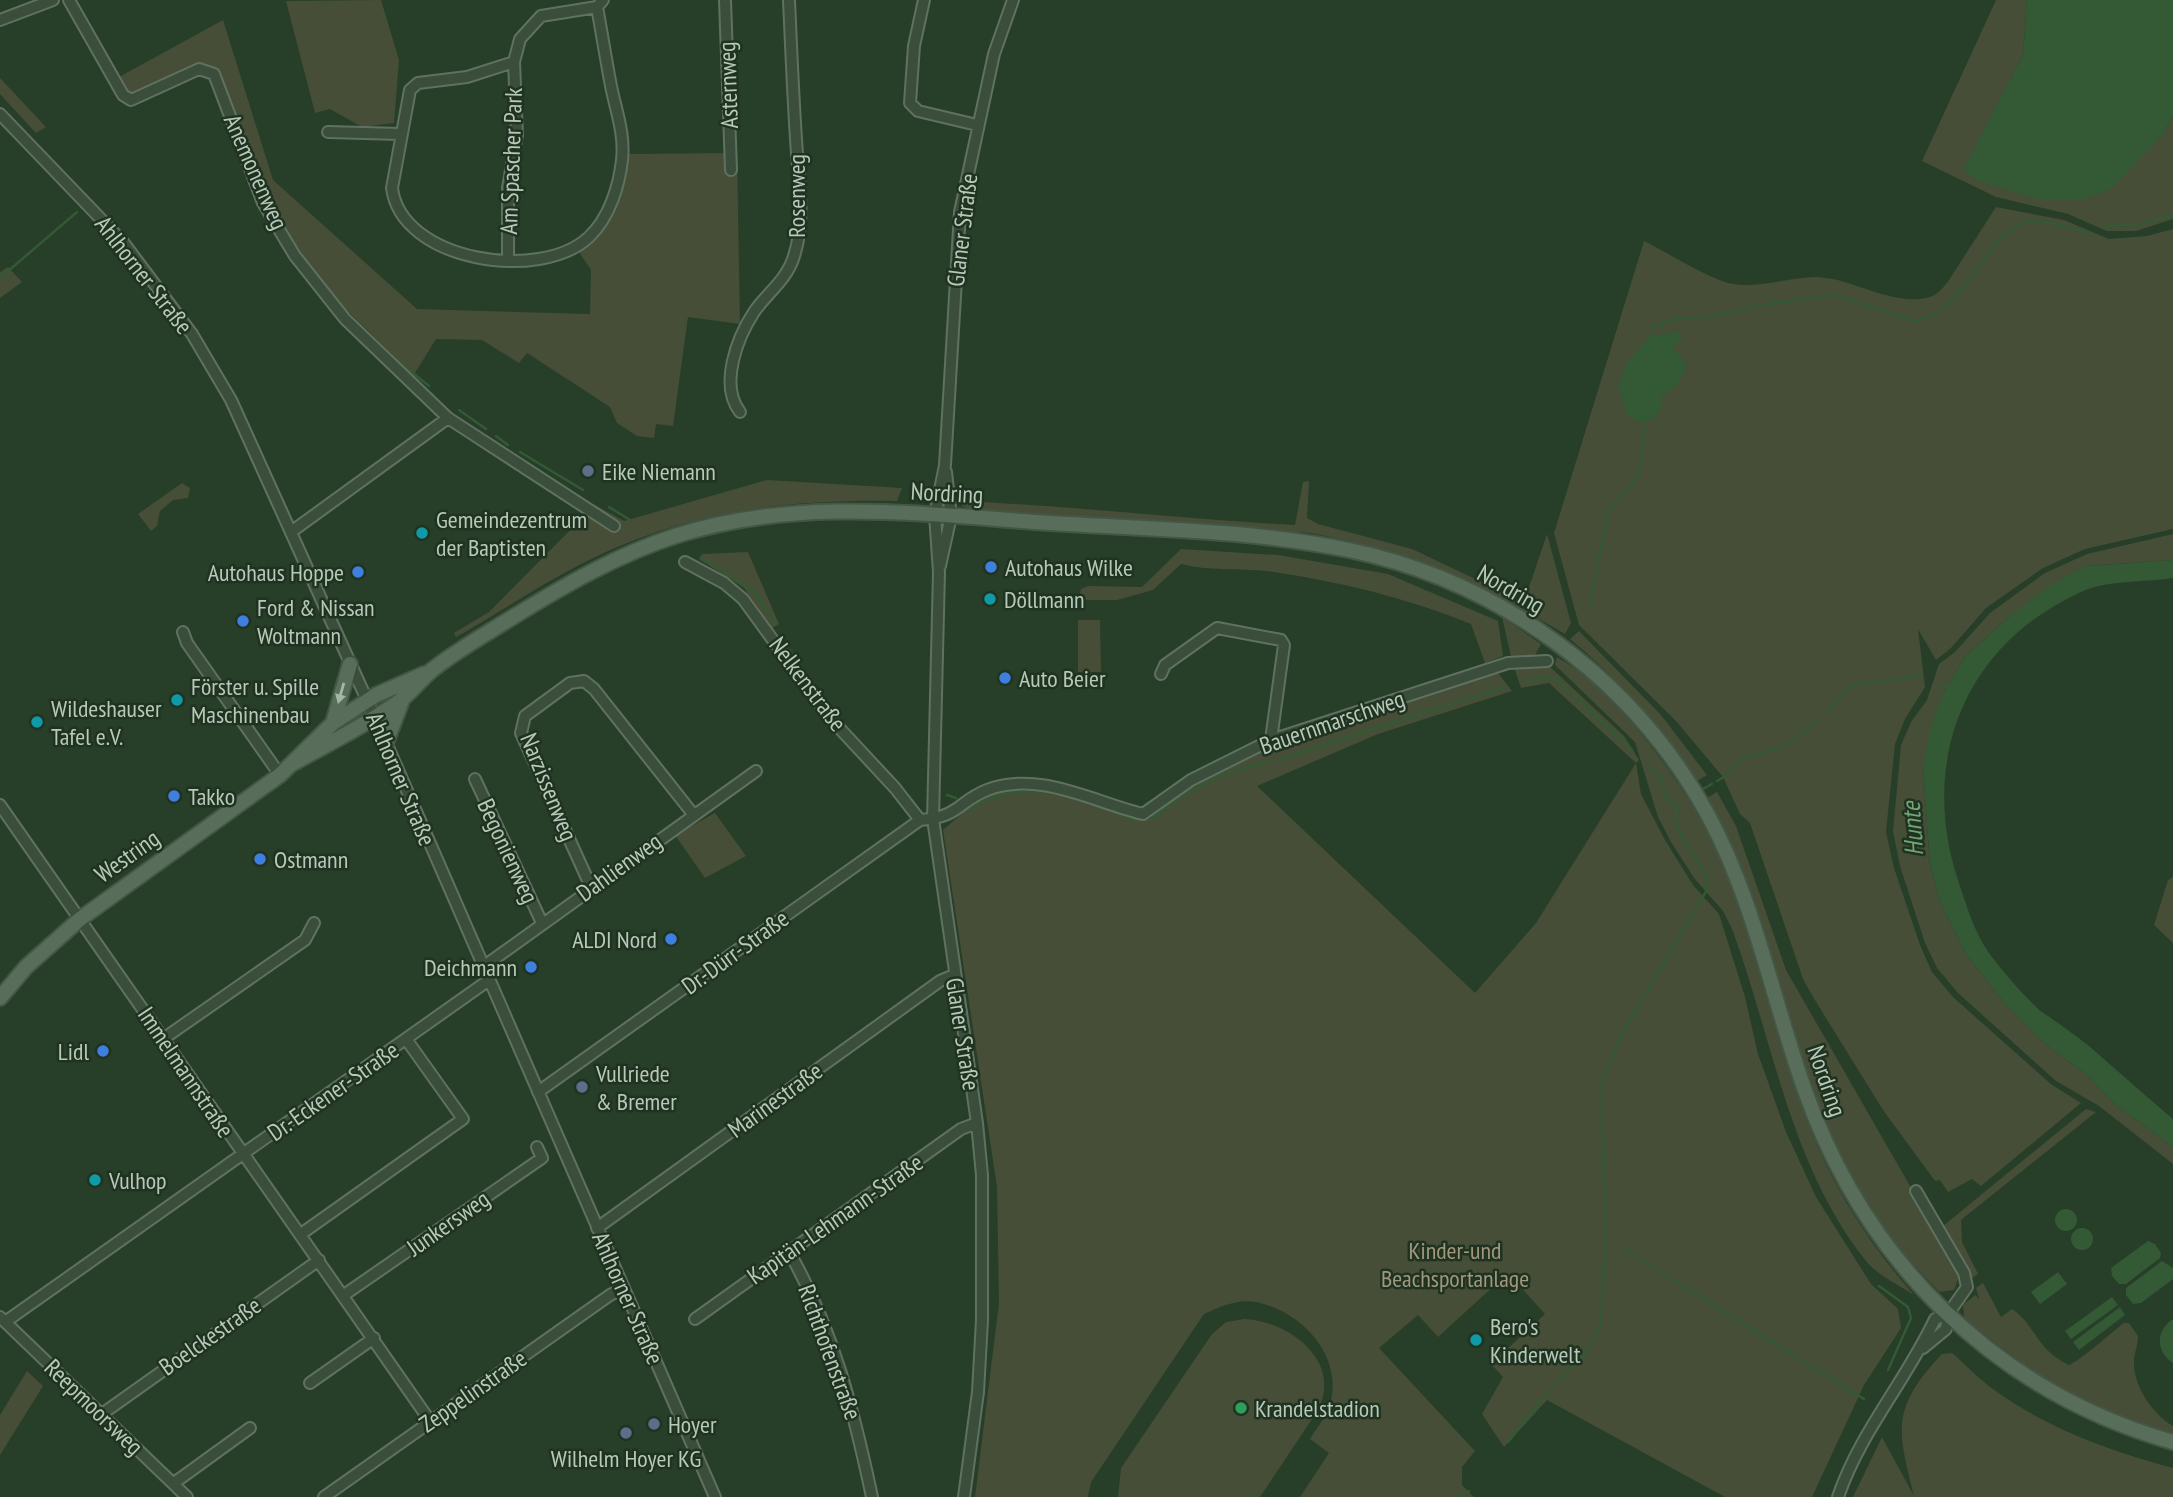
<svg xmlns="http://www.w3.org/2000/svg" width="2173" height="1497" font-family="'PT Sans Narrow',sans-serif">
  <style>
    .green { fill: #464e37 }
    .water { fill: #345935 }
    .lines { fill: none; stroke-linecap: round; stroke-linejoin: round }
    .stream { stroke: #345935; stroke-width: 2.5 }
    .minor-casing { stroke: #5f7160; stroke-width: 14 }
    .major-casing { stroke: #445746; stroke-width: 18 }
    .minor { stroke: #3b4e3c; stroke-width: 10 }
    .major { stroke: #596e5a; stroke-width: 14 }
    .oneway { fill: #a4b7a6 }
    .service-dot { fill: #5c6f8a; stroke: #203321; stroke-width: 2.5 }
    .culture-dot { fill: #0f9aa8; stroke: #203321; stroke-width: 2.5 }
    .shop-dot { fill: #3f7fe0; stroke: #203321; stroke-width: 2.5 }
    .leisure-dot { fill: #2e9e5b; stroke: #203321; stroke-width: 2.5 }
    .labels { text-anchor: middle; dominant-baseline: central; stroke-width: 5; stroke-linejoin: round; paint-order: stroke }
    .street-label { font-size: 24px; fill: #b7c9b9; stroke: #203321 }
    .poi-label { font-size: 24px; fill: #b7c9b9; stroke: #203321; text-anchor: start }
    .park-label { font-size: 24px; fill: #a2987e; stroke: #203321 }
    .water-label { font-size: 26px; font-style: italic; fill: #73a575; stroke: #203321 }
  </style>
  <rect width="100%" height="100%" fill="#273e28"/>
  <path class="green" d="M381,0L399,60L394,123L362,127L330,109L315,113L286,1Z
    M1996,0H2027L2023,55L1964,170L2164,133L2173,116V219L2136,231H2107L2068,214L1996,197L1922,161Z
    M223,20L273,180L417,309L590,314L591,270L579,252C608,226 624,192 627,154L737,153L740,324L688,317L673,426L656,424L654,438L637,436L617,423L610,407L527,353L519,363L482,340L436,339L415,373L408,370L318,282L292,241L263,196L221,76L207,66L199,65L132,98L119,77Z
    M0,78L46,127L36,133L0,94Z
    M1996,207L2064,220L2109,239L2147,236L2173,229V529L2085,549L2043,568L1986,608L1951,648L1936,660L1918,629L1925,687L1905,719L1895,744L1886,832L1894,868L1920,945L1932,972L1953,997L2052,1085L2081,1103L1981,1186L1972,1179L1948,1192L1940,1180L1935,1181L1883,1110L1813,997L1803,979L1750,823L1740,814L1723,777L1676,721L1579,625L1554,533L1644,241C1670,254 1697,272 1725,282C1753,291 1787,277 1816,277C1853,278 1888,305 1926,298C1935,297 1941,290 1947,283Z
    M8,267L22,282L0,298V272Z
    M767,480L902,488L897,501C783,499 683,512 581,564C540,585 497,614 456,637L454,633L489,612L595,505L624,521Z
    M1309,481L1307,518L1318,524L1412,549L1524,602L1547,534L1571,623L1565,634C1484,586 1404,549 1310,533L971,510L962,506L961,501C1073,506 1184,519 1295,525L1303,482Z
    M182,483L190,488L188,498L173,500L160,511L157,526L151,531L138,514Z
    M2173,534V560L2086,566L2011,615L1965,657L1944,692L1923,769L1930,864L1939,900L1966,954L2006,1005L2044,1043L2087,1075L2116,1105L2173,1147V1164L2099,1106L2056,1081L1958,993L1937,968L1925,943L1900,866L1893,831L1901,745L1911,722L1927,700L1939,664L1955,652L1990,613L2045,573L2087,554Z
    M1181,549L1278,555L1388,574L1498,621L1503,656L1485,663L1471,624C1405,597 1337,581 1267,571C1238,568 1208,571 1181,564L1153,590L1117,600H1078L1081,589L1088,586L1142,587Z
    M748,552L779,624L772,628L744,588L699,559L702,554Z
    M1502,617L1541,644L1534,657L1511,656Z
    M1078,620H1100L1101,672H1078Z
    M1579,631L1661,715L1707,775L1697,781C1661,728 1620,680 1570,639Z
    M1557,657C1590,676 1618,705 1642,735C1675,775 1702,817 1723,864C1762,949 1776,1044 1811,1130C1835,1191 1871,1246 1914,1295C1899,1285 1878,1276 1866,1261C1790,1166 1773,1040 1732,929L1723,911L1694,878L1671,842L1658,817L1635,742L1555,665Z
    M1548,665L1624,736L1639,760L1636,763L1641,794L1665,840L1693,885L1719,914L1745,997L1758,1054L1786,1132L1816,1197L1871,1284L1898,1309L1901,1328L1864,1385L1812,1497H1725L1547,1400L1504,1447L1482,1414L1503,1377L1491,1364L1545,1314L1508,1273L1438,1337L1418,1315L1379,1348L1475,1451L1462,1467V1485L1474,1497H1300L1329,1453L1310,1439C1315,1430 1323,1421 1327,1412C1349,1361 1303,1310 1255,1302C1237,1299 1220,1307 1204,1314L1091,1482L1088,1497H975L999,1303L997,1187L943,830C957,819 974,800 991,794C1042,777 1100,805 1149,819L1195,782L1270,746L1495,669L1512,691L1378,734L1257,786L1475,993L1536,923L1636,763L1549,683L1521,688L1514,667Z
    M1717,792L1736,826L1786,970L1960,1273L1954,1290L1939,1292C1918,1269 1894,1246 1876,1220C1791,1092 1781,931 1707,798Z
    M715,813L746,856L705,878L675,835Z
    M2173,877V943L2154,925L2168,880Z
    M2086,1109L2096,1112L1961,1220L1962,1242L1978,1274L1972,1278L1943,1226Z
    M1983,1283L2001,1317L2012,1309C2036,1325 2035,1349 2069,1365C2085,1357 2108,1335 2124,1323H2129L2138,1336C2138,1344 2135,1352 2134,1359C2132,1384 2152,1414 2173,1426V1434C2095,1418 2024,1368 1964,1318L1963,1305L1975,1295L1979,1299L1976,1288Z
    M1244,1319C1288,1321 1343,1360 1318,1410L1260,1497H1118L1121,1468L1212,1334L1226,1322Z
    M1952,1353C1966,1365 1979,1379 1993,1389C2046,1428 2110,1451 2173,1468V1497H1853L1882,1437L1914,1496C1897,1429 1891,1408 1942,1354Z
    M27,1371L43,1386L0,1455V1415Z"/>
  <path class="water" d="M2027,0H2173V116L2164,133L2111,189L2081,200L2038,199L1978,181L1963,170L2023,55Z
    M1678,331L1682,339L1673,347L1687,366L1678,384L1661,397V409L1653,419L1638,422L1627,414L1618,385L1627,363L1649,337Z
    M2173,560V578C2142,583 2108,579 2079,593C1964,646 1919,761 1958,880C1966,904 1974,932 1989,953C1998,966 2030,1003 2042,1012C2058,1023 2074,1034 2089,1046C2117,1070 2144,1095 2173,1119V1147L2116,1105L2087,1075L2044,1043L2006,1005L1966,954L1939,900L1930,864L1923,769L1930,728L1944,692L1965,657L2011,615L2054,583L2086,566Z
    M2055 1220a11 11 0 1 1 22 0a11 11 0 1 1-22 0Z
    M2071 1239a11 11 0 1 1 22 0a11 11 0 1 1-22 0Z
    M2148,1241L2155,1244L2161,1253L2160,1258L2126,1284H2119L2112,1276L2111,1268Z
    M2162,1261L2173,1268V1279L2141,1303L2133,1304L2126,1295V1288Z
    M2058,1272L2067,1284L2040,1304L2031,1292Z
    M2112,1297L2118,1305L2071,1339L2065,1331Z
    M2120,1307L2125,1315L2079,1350L2073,1342Z
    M2173,1319V1363C2156,1352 2155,1331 2173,1319Z"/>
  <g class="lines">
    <path class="stream" d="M2104,226L2141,224L2173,215
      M0,278L77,212
      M1652,339L1653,327L1670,320L1714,316L1761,305L1834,295L1914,321C1971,311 1984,232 2028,222C2046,217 2073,231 2091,234
      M388,353L429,386
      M459,410L486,429
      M496,436L508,445
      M520,452L583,490
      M609,507L630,520
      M702,557L755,592L775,624
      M1590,605L1608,512C1615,501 1623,496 1631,486C1645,470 1643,440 1645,419
      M790,650L807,677
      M1522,683L1545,677L1557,680L1632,750
      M1940,687L1950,686
      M1827,713L1849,686L1922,675
      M1279,760L1504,687
      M1649,767L1660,777L1668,801L1676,805
      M1717,781L1732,772L1741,759L1785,746L1819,720
      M1699,791L1712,784
      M947,795L956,798
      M969,811C1022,771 1080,801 1136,820
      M1149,821C1192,788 1215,774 1269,762
      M1621,1247L1864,1399
      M1879,1286L1908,1307L1911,1318L1888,1370
      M1508,1442L1544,1397L1586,1354L1599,1330L1602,1312L1605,1237L1602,1080L1622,1034L1708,888L1707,878L1680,832L1676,820V805L1681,802
      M1460,1497L1469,1491"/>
    <g class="minor-casing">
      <path id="minor" d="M69,0L123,95L131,100L199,69L214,74L263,203L295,256L345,319L448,418L614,526
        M725,0L731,170
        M924,0L914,46L910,103L918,111L977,125
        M0,20L53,0
        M514,62L467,77L418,83L410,90L392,188C401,261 540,283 589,237C609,218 619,187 622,160C625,134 616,111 611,86C606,60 602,34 597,7L603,0
        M0,114L123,242L192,334L231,400L381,731L715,1497
        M328,132L400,134
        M508,261V188L517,135L514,62L520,39L541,16L597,7
        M740,412C719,385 737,338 754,312C767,293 787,280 794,256C806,220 798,176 796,139C793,93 791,46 789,0
        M291,532L448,418
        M685,562L724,583L743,599L829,717L895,788L920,820
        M940,566L951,516L946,472
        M183,632L187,643L280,775
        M1161,674L1165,665L1217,628L1281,640L1284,645L1271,740
        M475,779L542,923
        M0,805L430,1421
        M591,887L521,733L525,716L570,683L584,681L594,689L693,814
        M483,967L756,771
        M163,1039L305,940L314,923
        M538,1092L920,820C960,817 957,802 987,790C1039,770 1093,802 1143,814L1191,780L1271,740L1508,663L1547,661
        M597,1228L940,981L954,975
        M301,1234L463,1119L406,1039
        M789,1252C833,1328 854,1412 872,1497
        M344,1295L542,1158L537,1147
        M0,1317L187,1497
        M695,1319L961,1129L977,1123
        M5,1322L489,980
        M1923,1348L1946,1329L1948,1314
        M310,1383L374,1338
        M102,1414L319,1260
        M174,1483L250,1428
        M324,1497L610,1295L624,1288
        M964,1497L978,1392L982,1320V1175L977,1123L933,819L939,572L935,515L945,465L960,212L994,54L1013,0
        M1838,1497C1860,1432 1906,1381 1935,1319L1948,1314L1967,1287L1964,1273L1916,1191"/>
    </g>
    <g class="major-casing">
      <path id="major" d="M333,723L350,664
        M386,743L403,698
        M292,764C327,744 365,726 397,703C410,694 420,680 432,670C457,650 486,634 513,617C565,585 617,555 675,536C792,498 915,513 1035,522C1139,529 1247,529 1349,550C1499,581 1634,679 1708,815C1754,900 1772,997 1804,1088C1865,1262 1995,1391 2173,1442
        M0,998L26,967L80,919L280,775L333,723L376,695L424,674"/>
    </g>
    <use href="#minor" class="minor"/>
    <use href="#major" class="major"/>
  </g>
  <defs><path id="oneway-solid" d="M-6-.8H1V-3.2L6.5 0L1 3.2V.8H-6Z" transform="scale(1.75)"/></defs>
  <use class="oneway" href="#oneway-solid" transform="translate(341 693) rotate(106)"/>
  <g class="service-dot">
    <circle cx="588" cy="471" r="7"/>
    <circle cx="582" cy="1087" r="7"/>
    <circle cx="654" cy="1424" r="7"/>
    <circle cx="626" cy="1433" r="7"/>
  </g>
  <g class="culture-dot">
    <circle cx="422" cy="533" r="7"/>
    <circle cx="990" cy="599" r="7"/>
    <circle cx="177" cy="700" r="7"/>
    <circle cx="37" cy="722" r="7"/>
    <circle cx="95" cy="1180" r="7"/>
    <circle cx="1476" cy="1340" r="7"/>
  </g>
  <g class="shop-dot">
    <circle cx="991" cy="567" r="7"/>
    <circle cx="358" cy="572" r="7"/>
    <circle cx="243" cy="621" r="7"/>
    <circle cx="1005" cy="678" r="7"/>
    <circle cx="174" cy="796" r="7"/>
    <circle cx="260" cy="859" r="7"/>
    <circle cx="671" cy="939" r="7"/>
    <circle cx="531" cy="967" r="7"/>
    <circle cx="103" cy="1051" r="7"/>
  </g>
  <circle class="leisure-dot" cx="1241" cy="1408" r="7"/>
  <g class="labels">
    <g class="street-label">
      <text transform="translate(728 85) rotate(-92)">Asternweg</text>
      <text transform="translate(511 161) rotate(-88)">Am Spascher Park</text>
      <text transform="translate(256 172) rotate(66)">Anemonenweg</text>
      <text transform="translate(796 196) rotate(-90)">Rosenweg</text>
      <text transform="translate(962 230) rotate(-83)">Glaner Straße</text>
      <text transform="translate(144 275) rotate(52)">Ahlhorner Straße</text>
      <text transform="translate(947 493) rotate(3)">Nordring</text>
      <text transform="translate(1511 589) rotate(30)">Nordring</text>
      <text transform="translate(808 684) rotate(53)">Nelkenstraße</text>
      <text transform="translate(1332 722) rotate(-19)">Bauernmarschweg</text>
      <text transform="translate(401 779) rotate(67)">Ahlhorner Straße</text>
      <text transform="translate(549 787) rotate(68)">Narzissenweg</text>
      <text transform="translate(508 851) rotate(65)">Begonienweg</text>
      <text transform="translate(127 856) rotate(-35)">Westring</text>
      <text transform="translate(619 867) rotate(-36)">Dahlienweg</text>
      <text transform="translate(735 952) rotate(-36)">Dr.-Dürr-Straße</text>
      <text transform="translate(963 1034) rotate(81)">Glaner Straße</text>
      <text transform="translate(186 1072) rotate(56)">Immelmannstraße</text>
      <text transform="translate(1827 1081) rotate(71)">Nordring</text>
      <text transform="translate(333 1091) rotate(-35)">Dr.-Eckener-Straße</text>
      <text transform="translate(775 1100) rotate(-36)">Marinestraße</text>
      <text transform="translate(835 1219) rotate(-35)">Kapitän-Lehmann-Straße</text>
      <text transform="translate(448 1223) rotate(-35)">Junkersweg</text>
      <text transform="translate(628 1298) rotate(66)">Ahlhorner Straße</text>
      <text transform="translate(210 1336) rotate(-35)">Boelckestraße</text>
      <text transform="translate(830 1352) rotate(70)">Richthofenstraße</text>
      <text transform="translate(473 1391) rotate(-35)">Zeppelinstraße</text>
      <text transform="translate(94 1407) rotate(44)">Reepmoorsweg</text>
    </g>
    <g class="poi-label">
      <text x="602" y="471">Eike Niemann</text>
      <text x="436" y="519">Gemeindezentrum<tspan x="436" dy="28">der Baptisten</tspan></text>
      <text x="1005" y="567">Autohaus Wilke</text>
      <text x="344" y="572" text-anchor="end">Autohaus Hoppe</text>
      <text x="1004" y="599">Döllmann</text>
      <text x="257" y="607">Ford &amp; Nissan<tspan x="257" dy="28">Woltmann</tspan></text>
      <text x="1019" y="678">Auto Beier</text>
      <text x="191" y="686">Förster u. Spille<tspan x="191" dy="28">Maschinenbau</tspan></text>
      <text x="51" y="708">Wildeshauser<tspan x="51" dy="28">Tafel e.V.</tspan></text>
      <text x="188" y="796">Takko</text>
      <text x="274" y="859">Ostmann</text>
      <text x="657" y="939" text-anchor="end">ALDI Nord</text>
      <text x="517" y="967" text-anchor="end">Deichmann</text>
      <text x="89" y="1051" text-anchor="end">Lidl</text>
      <text x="596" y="1073">Vullriede<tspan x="596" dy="28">&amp; Bremer</tspan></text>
      <text x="109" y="1180">Vulhop</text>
      <text x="1490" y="1326">Bero's<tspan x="1490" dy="28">Kinderwelt</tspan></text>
      <text x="1255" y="1408">Krandelstadion</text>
      <text x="668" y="1424">Hoyer</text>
      <text x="626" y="1458" text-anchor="middle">Wilhelm Hoyer KG</text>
    </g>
    <g class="park-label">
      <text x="1455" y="1250">Kinder-und<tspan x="1455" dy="28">Beachsportanlage</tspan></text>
    </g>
    <g class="water-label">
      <text transform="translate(1912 829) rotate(-94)">Hunte</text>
    </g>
  </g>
</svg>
